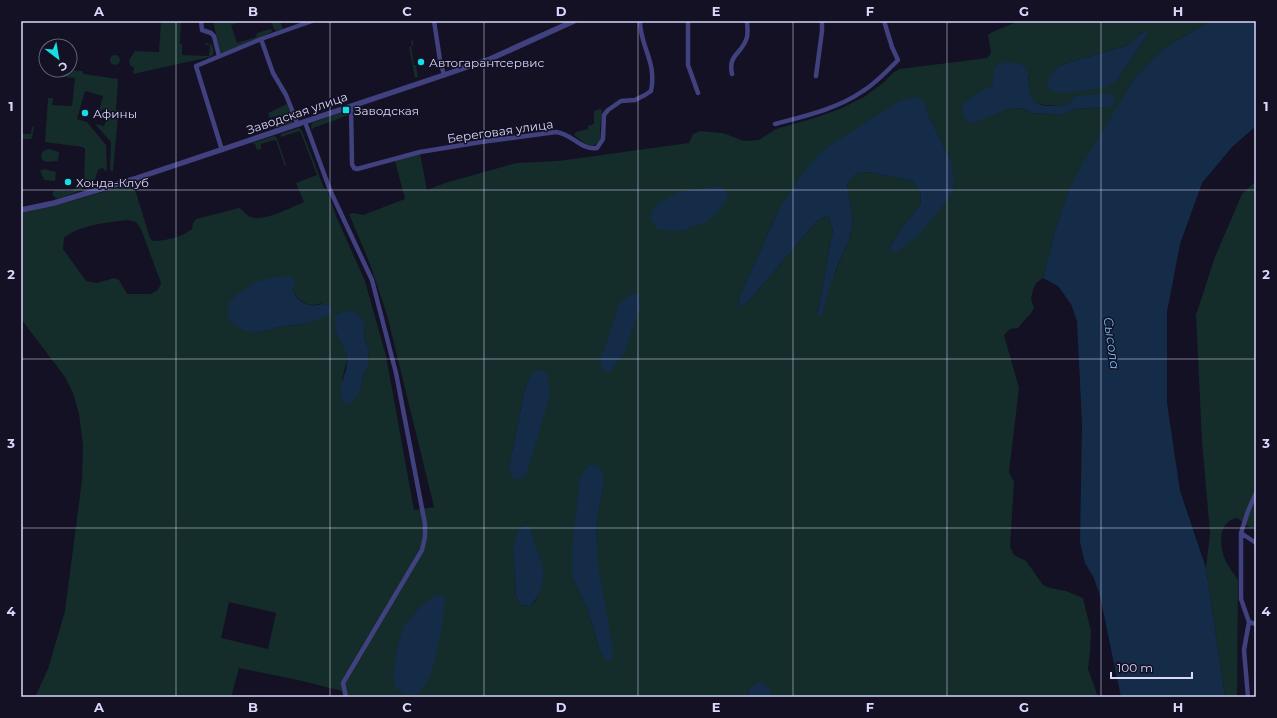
<svg xmlns="http://www.w3.org/2000/svg" width="1277" height="718" font-family="Montserrat,sans-serif">
  <style>
    .green { fill: #142c2a; fill-rule: evenodd }
    .water { fill: #152c49 }
    .lines { fill: none; stroke-linecap: round; stroke-linejoin: round }
    .minor { stroke: #40417e; stroke-width: 4.5 }
    .tertiary { stroke: #40417e; stroke-width: 5.5 }
    .grid { fill: none; stroke: #d9d7fb; stroke-width: 1; stroke-opacity: 0.55 }
    .poi-dot { fill: #16dee7; stroke: #131123; stroke-width: 1.5 }
    .labels { text-anchor: middle; dominant-baseline: central; stroke-width: 3; stroke-linejoin: round; paint-order: stroke }
    .poi-label { font-size: 12px; fill: #d9d7fb; stroke: #131123; text-anchor: start }
    .street-label { font-size: 12px; fill: #d9d7fb; stroke: #131123 }
    .water-label { font-size: 13px; font-style: italic; fill: #6fbcf1; stroke: #131123 }
    .neatline { fill: none; stroke: #d9d7fb; stroke-width: 1.5 }
    .grid-label { font-size: 13px; text-anchor: middle; font-weight: bold; fill: #d9d7fb }
  </style>
  <rect width="100%" height="100%" fill="#131123"/>
  <path class="green" d="M161,21H181L180,44H182V55L209,56L210,45H204L206,43L212,45C216,56 212,57 201,59L133,74L134,68L130,65L129,60L135,51L159,52Z
    M213,21H243L231,25L237,43L256,37L257,33L271,29L272,32L222,53L220,51Z
    M271,21H280L283,29L275,31Z
    M1019,21H1211L1184,36L1162,51L1136,76L1068,192L1054,234L1043,278L1036,283L1033,290L1031,299L1034,308C1030,316 1024,320 1018,328L1010,329L1004,335L1019,388L1009,472L1014,482L1010,547L1014,555L1026,561L1043,585L1050,588L1066,591L1083,598L1091,631L1090,652L1088,669L1098,697H770V689L749,688L748,697H343L342,691L298,680L239,668L231,697H35L48,669L65,611L82,480L83,445L79,414L73,393L65,377L21,319V213L69,202L133,183L150,238L153,241C165,241 183,237 192,229L193,223L196,219L239,208C244,210 246,216 251,217C264,222 292,207 304,202L296,183L317,175L300,131L281,137V134L283,133L299,128L302,131L324,188L327,189L336,216L365,281L386,356L414,510L434,507L387,315L370,264L349,214L353,213L363,215L405,199L395,161L420,154L427,190L445,183L516,163L558,161L689,143L693,134L700,131L723,133L744,141L759,140L776,129L811,119L840,109L864,97L883,83L894,72L900,69L987,58L991,53L988,35L992,32ZM1142,32L1147,33L1145,39L1117,80L1061,65L1129,45L1136,40ZM1029,77C1029,86 1028,98 1037,103C1046,109 1101,103 1115,102L1104,107L1074,109L1064,115L1033,113L1022,108L1008,109L974,122L967,101L993,84ZM925,103L928,114L951,161L888,251L901,229L921,203L920,190L912,181L869,172L857,173L847,183L853,223L849,239L817,316L833,230L828,215L817,221L748,302L738,308L739,298L779,209ZM128,220L136,222L141,229L161,283L158,290L151,294H127L119,280L114,278L97,283L86,281L63,249L64,238C81,224 107,223 128,220ZM292,288C294,296 303,305 312,305C315,305 319,304 322,303L309,323L278,327L257,333ZM335,316L365,328L364,339L369,349L368,357V366L363,375L361,390L342,380L347,360L345,348L335,327ZM530,376L509,468L524,393ZM604,481L596,528L600,651L588,610L572,577ZM531,530L542,583L536,600L530,606L521,605L516,596L513,552ZM229,602L276,613L268,649L221,638Z
    M420,40L413,41V46L411,47L414,65H416L418,77L415,78L409,47L412,46L411,41Z
    M110 60a5 5 0 1 1 10 0a5 5 0 1 1-10 0Z
    M55,70L82,71L84,74L118,79L116,110L131,111V113L118,116L113,171H111L110,169L111,142L95,124L104,126L109,111L102,109L101,112L99,111L103,96L85,91L77,119L87,122L106,145L107,170L105,171L103,168L99,169C96,172 97,177 94,181C91,186 63,199 57,198C54,198 54,196 52,194L55,190L70,191L84,184L85,149L83,147L45,142L48,98H53L52,105L72,106L75,78L54,76Z
    M287,104L293,119V123L274,130V128L283,125L280,115L270,118L268,113Z
    M600,109L602,110L600,129L601,139C591,153 585,143 574,135L576,132L588,129V126L594,124V111Z
    M346,111L349,115L313,128L312,130L311,126L312,123Z
    M32,126L34,128L32,138L30,139H21V134H31Z
    M274,136L277,138L286,165L285,167L276,140H274L261,144V149L257,150L255,144H253V143Z
    M49,149L59,152L58,161L46,162L42,160L41,156L43,151Z
    M44,169L56,172L55,181L44,180L40,171Z
    M1256,181V526L1251,528L1237,518C1216,521 1219,551 1228,565C1231,571 1235,574 1238,580L1237,697H1225L1206,568L1210,533L1202,441L1196,315L1215,257L1242,194Z"/>
  <path class="water" d="M1211,21H1256V126L1232,147L1202,183L1180,244L1167,312V403L1180,491L1206,568L1225,697H1121L1100,596L1094,578L1085,563L1080,542L1082,424L1077,321L1071,304L1058,286L1043,278L1054,234L1068,192L1083,163L1136,76L1161,51L1184,36Z
    M1146,31L1147,33L1145,39L1117,80L1112,84L1104,88L1063,93L1053,92L1047,87C1047,77 1053,71 1061,65L1129,45C1134,41 1141,32 1146,31Z
    M1007,62C1011,63 1016,63 1020,64C1035,71 1023,94 1037,103C1044,108 1059,105 1068,105L1075,96L1109,93L1115,97V102L1110,109L1104,107L1074,109L1064,115L1033,113L1022,108L1008,109L974,123L967,121C965,117 961,112 962,107C965,99 986,89 993,84L994,68L999,64Z
    M916,96L925,103L928,114L951,161L954,181L952,194L918,236L896,252L888,251L901,229L921,203L920,190L912,181L869,172L857,173L847,183L853,223L849,239L835,272L821,316H817L833,230L828,215L817,221L748,302L738,308L739,298L779,209L805,170L826,148L898,102Z
    M720,186L729,195L721,208L708,221L684,230L671,231L657,229L650,219L654,206L678,192Z
    M290,276L294,280V285L292,288C294,296 302,305 311,305C321,306 319,302 331,306L332,313L323,318L309,323L278,327L257,333L245,331L233,324L228,316V304L236,295L256,282L274,277Z
    M630,294L639,295L640,308L624,353L610,372L602,371L600,361L619,305Z
    M346,311L356,312L362,319L365,328L364,339L369,349L368,357V366L363,375L361,390L351,404H344C335,384 349,374 347,358C345,346 336,336 335,326C335,323 335,319 335,316Z
    M539,369L548,374L550,395L527,473L522,478L513,479L509,468L524,393L530,376Z
    M596,465L603,472L604,481L596,528L598,564L613,650L612,659L607,661L600,651L588,610L572,577V550L580,477L588,466Z
    M528,525C533,532 533,539 535,546C537,553 542,560 543,568C545,581 540,597 530,606L521,605L516,596L513,552L517,533L522,528Z
    M435,595L445,597C445,611 443,622 440,635C435,657 435,678 416,695L404,694L396,688L393,678L397,649L404,626L421,606Z
    M760,682L770,689V697H748L749,688Z"/>
  <g class="lines">
    <path class="minor" d="M201,21L202,30L211,33L214,36L219,56
      M434,21L440,60L444,75
      M688,21V65L698,93
      M261,39L273,73L286,95L298,125
      M732,74C728,55 740,55 746,40C749,34 747,27 747,21
      M816,76L822,31V21
      M351,106L352,164L354,168L357,169L420,152L481,142L556,132C571,133 582,151 597,148L603,139L604,115L608,110L621,101L635,100L645,95L651,91C657,61 640,47 640,21
      M305,122L330,190L372,280L396,373L425,524V537L422,550L343,683L346,697
      M775,124C805,116 837,109 863,91C876,83 887,71 898,60L892,47L884,21
      M222,150L196,66L261,39L312,21
      M1241,533L1256,543
      M1249,622L1256,624
      M1248,697L1244,650L1249,622L1241,599V533L1248,511L1256,493"/>
    <path class="tertiary" d="M21,210L54,203L134,179L444,75L490,59L574,21"/>
  </g>
  <path class="grid" d="M176,21V697M330,21V697M484,21V697M638,21V697M793,21V697M947,21V697M1101,21V697M21,190H1256M21,359H1256M21,528H1256"/>
  <g class="poi-dot">
    <circle cx="421" cy="62" r="4"/>
    <rect x="342" y="106" width="8" height="8" rx="2"/>
    <circle cx="85" cy="113" r="4"/>
    <circle cx="68" cy="182" r="4"/>
  </g>
  <g class="labels">
    <g class="poi-label">
      <text x="429" y="62">Автогарантсервис</text>
      <text x="354" y="110">Заводская</text>
      <text x="93" y="113">Афины</text>
      <text x="76" y="182">Хонда-Клуб</text>
    </g>
    <g class="street-label">
      <text transform="translate(297 113) rotate(-19)">Заводская улица</text>
      <text transform="translate(500 131) rotate(-8)">Береговая улица</text>
    </g>
    <g class="water-label">
      <text transform="translate(1112 343) rotate(82)">Сысола</text>
    </g>
  </g>
  <rect width="1277" height="718" fill="none" stroke="#131123" stroke-width="44"/>
  <g transform="translate(58 58) rotate(149)"><circle r="19" fill="#131123" stroke="#626079"/>
  <path d="M0-3L7 15L0 10L-7 15Z" fill="#16dee7"/>
  <text y="-6" font-size="11" font-weight="bold" text-anchor="middle" fill="#d9d7fb">С</text>
  </g>
  <path d="M1111 672v6h81v-6" fill="none" stroke="#d9d7fb" stroke-width="2"/>
  <text x="1117" y="672" font-size="12" fill="#d9d7fb" stroke="#131123" stroke-width="3" paint-order="stroke">100 m</text>
  <rect x="22" y="22" width="1233" height="674" class="neatline"/>
  <g class="grid-label">
    <text x="99" y="16">A</text>
    <text x="253" y="16">B</text>
    <text x="407" y="16">C</text>
    <text x="561" y="16">D</text>
    <text x="716" y="16">E</text>
    <text x="870" y="16">F</text>
    <text x="1024" y="16">G</text>
    <text x="1178" y="16">H</text>
    <text x="11" y="111">1</text>
    <text x="1266" y="111">1</text>
    <text x="11" y="279">2</text>
    <text x="1266" y="279">2</text>
    <text x="11" y="448">3</text>
    <text x="1266" y="448">3</text>
    <text x="11" y="616">4</text>
    <text x="1266" y="616">4</text>
    <text x="99" y="712">A</text>
    <text x="253" y="712">B</text>
    <text x="407" y="712">C</text>
    <text x="561" y="712">D</text>
    <text x="716" y="712">E</text>
    <text x="870" y="712">F</text>
    <text x="1024" y="712">G</text>
    <text x="1178" y="712">H</text>
  </g>
</svg>
